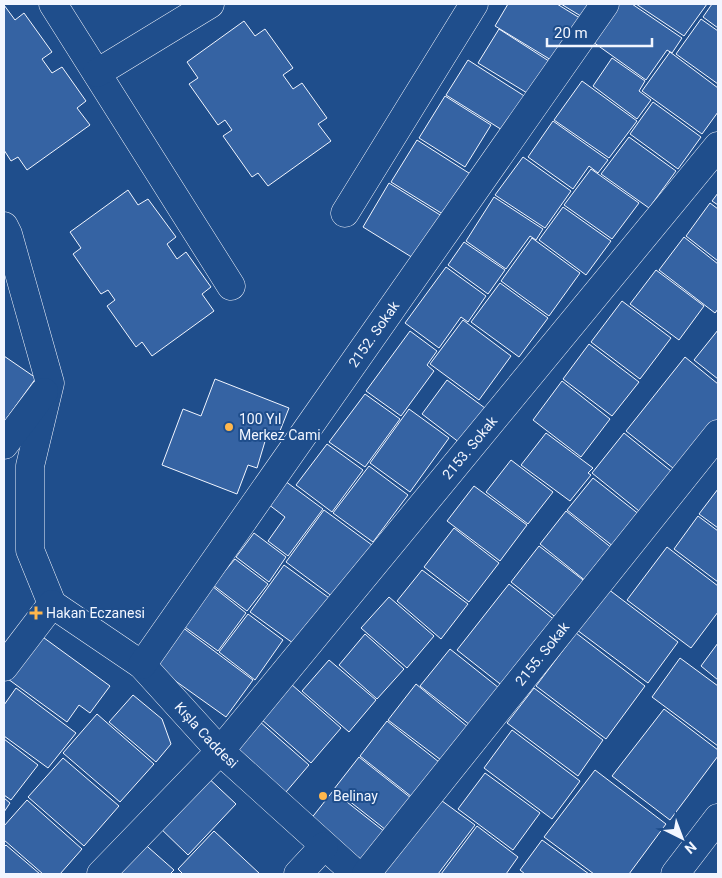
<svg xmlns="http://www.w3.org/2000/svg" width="722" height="878" font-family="Roboto,sans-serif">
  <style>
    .building { fill: #3563a3; stroke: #f2f6ff }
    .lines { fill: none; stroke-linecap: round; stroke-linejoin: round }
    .minor-casing { stroke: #f2f6ff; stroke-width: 29 }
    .minor { stroke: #1f4e8c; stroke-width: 28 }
    .poi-dot { fill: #ffb74d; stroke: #1f4e8c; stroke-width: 2 }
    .labels { text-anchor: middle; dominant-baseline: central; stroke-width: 4; stroke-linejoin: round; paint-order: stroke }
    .street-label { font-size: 14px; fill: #f2f6ff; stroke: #1f4e8c }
    .poi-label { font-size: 14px; fill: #f2f6ff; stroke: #1f4e8c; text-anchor: start }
  </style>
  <rect width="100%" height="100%" fill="#1f4e8c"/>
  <path class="building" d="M508,4H557L583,20L556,63L495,26Z
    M561,4H593L584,18Z
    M619,4H632L682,38L672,53L667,50L646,80L593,42Z
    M636,4H707L684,36Z
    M712,4H718V28L703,17Z
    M4,5L15,20L24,13L52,52L42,59L52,73L62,67L86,101L77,108L90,125L27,170L18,157L11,161L4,150Z
    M701,19L718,31V84L676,54Z
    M244,21L255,36L265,29L293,68L283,75L293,89L302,83L327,118L318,124L331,141L268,186L258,173L252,177L223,136L232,130L225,120L218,125L189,84L198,78L187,62Z
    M499,29L552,63L532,96L478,63Z
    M670,52L718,88V112L702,134L642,91Z
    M612,58L645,81L639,91L651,100L637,119L593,86Z
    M468,60L529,99L507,133L446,95Z
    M582,81L637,121L609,158L554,120Z
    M445,96L491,125L465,167L419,138Z
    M653,102L701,137L678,169L630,134Z
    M553,121L608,160L598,173L589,166L573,189L528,157Z
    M629,137L676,171L649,208L601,174Z
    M417,140L472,175L446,216L391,182Z
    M523,157L571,191L545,228L495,195Z
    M591,169L639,203L612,239L564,205Z
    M389,183L445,218L418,261L363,227Z
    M128,190L138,205L148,199L176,237L167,244L177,259L186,252L211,287L202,294L214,311L152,356L142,342L136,347L107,306L115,300L108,290L101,294L73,254L81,248L70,232Z
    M718,193V205L712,201Z
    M494,197L543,229L536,240L530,236L506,269L466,241Z
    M710,203L718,209V261L686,236Z
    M563,207L611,241L586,275L539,240Z
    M684,237L718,264V309L715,313L659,270Z
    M532,238L580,273L549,316L501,281Z
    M464,242L505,270L488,294L448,265Z
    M446,267L486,296L468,322L461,317L439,348L405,323Z
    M656,270L704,306L679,340L630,304Z
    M500,283L548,318L519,357L471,322Z
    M622,301L671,338L640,379L591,342Z
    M463,320L511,356L479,400L430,364Z
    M718,330V379L694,360Z
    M410,331L437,351L427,365L434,371L401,416L366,391Z
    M589,344L639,382L612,416L563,379Z
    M4,356L36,378L4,422Z
    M685,357L718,384V422L678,472L626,431Z
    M215,379L289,408L276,441L266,438L257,468L248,465L237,494L162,465L183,409L201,416Z
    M447,380L489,411L464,446L422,414Z
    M562,381L610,419L581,457L533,420Z
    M365,394L400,419L365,467L329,442Z
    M409,409L449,438L410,492L370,463Z
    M546,433L593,468L588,473L591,475L570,501L521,465Z
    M624,433L676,475L644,515L592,473Z
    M327,444L363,470L332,512L296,485Z
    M511,460L553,492L528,524L486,492Z
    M369,466L408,495L373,542L333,513Z
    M593,478L640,515L614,547L567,510Z
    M285,481L323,509L288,556L268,541L285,517L268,504Z
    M474,486L527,525L500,561L447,521Z
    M718,489V528L699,514Z
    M324,510L372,545L333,597L286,562Z
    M566,511L613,549L587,582L540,544Z
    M698,516L718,531V582L674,549Z
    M454,528L499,563L469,602L424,567Z
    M254,533L286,557L269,582L236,557Z
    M539,546L587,583L558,619L511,582Z
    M667,547L718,586V612L691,648L627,600Z
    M235,559L268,584L247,611L213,585Z
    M284,565L332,600L297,646L250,612Z
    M422,570L468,604L441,639L397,601Z
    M509,584L556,621L504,687L457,650Z
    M212,586L246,613L218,651L182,625Z
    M608,589L678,642L648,683L577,630Z
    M389,597L434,636L407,668L361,628Z
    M248,614L283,640L255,680L219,652Z
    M182,627L253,680L226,717L153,665Z
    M576,633L645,686L606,739L536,686Z
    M365,634L404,669L377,699L339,665Z
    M40,635L110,686L90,713L79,705L67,722L8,679Z
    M718,643V680L701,666Z
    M450,649L499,688L470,725L420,686Z
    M680,658L718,686V746L652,697Z
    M329,660L376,700L349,732L302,691Z
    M291,684L341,728L311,763L261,719Z
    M416,684L468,727L441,760L388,720Z
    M16,688L76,733L48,768L4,736V705Z
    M534,688L603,740L578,776L507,723Z
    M133,695L162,719L171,744L156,762L109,722Z
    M664,709L718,750V756L670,820L612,776Z
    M97,714L154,764L120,802L63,753Z
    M259,721L309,765L280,799L234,750Z
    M387,721L439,762L412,797L360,756Z
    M512,730L580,781L552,819L484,768Z
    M4,739L38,765L11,800L4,795Z
    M359,757L411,798L386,830L334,789Z
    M63,758L119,806L84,846L28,797Z
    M595,770L666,824L629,874H594L544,837Z
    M203,773L236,804L188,855L156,824Z
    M485,773L540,813L513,850L458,809Z
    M333,791L385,832L362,860L310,820Z
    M4,798L10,803L4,812Z
    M438,798L475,825L438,874H382Z
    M27,800L82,849L60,874H43L4,840V826Z
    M477,826L518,857L506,874H441Z
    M214,831L260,874H183L178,869Z
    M140,840L174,870L170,874H108Z
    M542,840L589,874H525L520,870Z
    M6,845L40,874H4V847Z"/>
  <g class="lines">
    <g class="minor-casing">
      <g id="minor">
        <path d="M53,4L231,286"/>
        <path d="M97,73L210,4"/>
        <path d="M345,213L474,4"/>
        <path d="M4,226L8,234L50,383L30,466V550L52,604L4,667"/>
        <path d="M4,445L44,392"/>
        <path id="s1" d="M52,604L142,665L220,751L356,874"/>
        <path id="s2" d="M142,665L605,4"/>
        <path id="s3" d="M101,874L220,751L718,146"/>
        <path d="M298,874L324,846"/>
        <path id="s4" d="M366,874L718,434"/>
        <path d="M675,874L718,818"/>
      </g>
    </g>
    <use href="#minor" class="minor"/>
  </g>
  <g class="poi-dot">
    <circle cx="229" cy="427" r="5"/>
    <path d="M33.5 605.5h5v5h5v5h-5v5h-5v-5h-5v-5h5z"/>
    <circle cx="323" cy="796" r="5"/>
  </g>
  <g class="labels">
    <g class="street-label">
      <text stroke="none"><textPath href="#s2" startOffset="404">2152. Sokak</textPath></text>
      <text stroke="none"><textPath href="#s3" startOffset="564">2153. Sokak</textPath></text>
      <text stroke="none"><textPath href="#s4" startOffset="282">2155. Sokak</textPath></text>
      <text stroke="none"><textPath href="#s1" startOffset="204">Kışla Caddesi</textPath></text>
    </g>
    <g class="poi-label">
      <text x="239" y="419">100 Yıl<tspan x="239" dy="16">Merkez Cami</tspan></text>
      <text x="46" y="613">Hakan Eczanesi</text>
      <text x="333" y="796">Belinay</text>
    </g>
  </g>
  <rect width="722" height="878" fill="none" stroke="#f2f6ff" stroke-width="10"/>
  <g transform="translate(682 838) rotate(138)" stroke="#1f4e8c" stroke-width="4" paint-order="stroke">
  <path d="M0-4L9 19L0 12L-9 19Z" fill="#f2f6ff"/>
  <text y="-8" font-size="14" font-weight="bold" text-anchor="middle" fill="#f2f6ff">N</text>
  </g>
  <path d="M547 38v8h105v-8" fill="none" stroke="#f2f6ff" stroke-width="2.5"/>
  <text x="554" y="38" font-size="15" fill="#f2f6ff" stroke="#1f4e8c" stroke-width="4" paint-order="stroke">20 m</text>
</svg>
